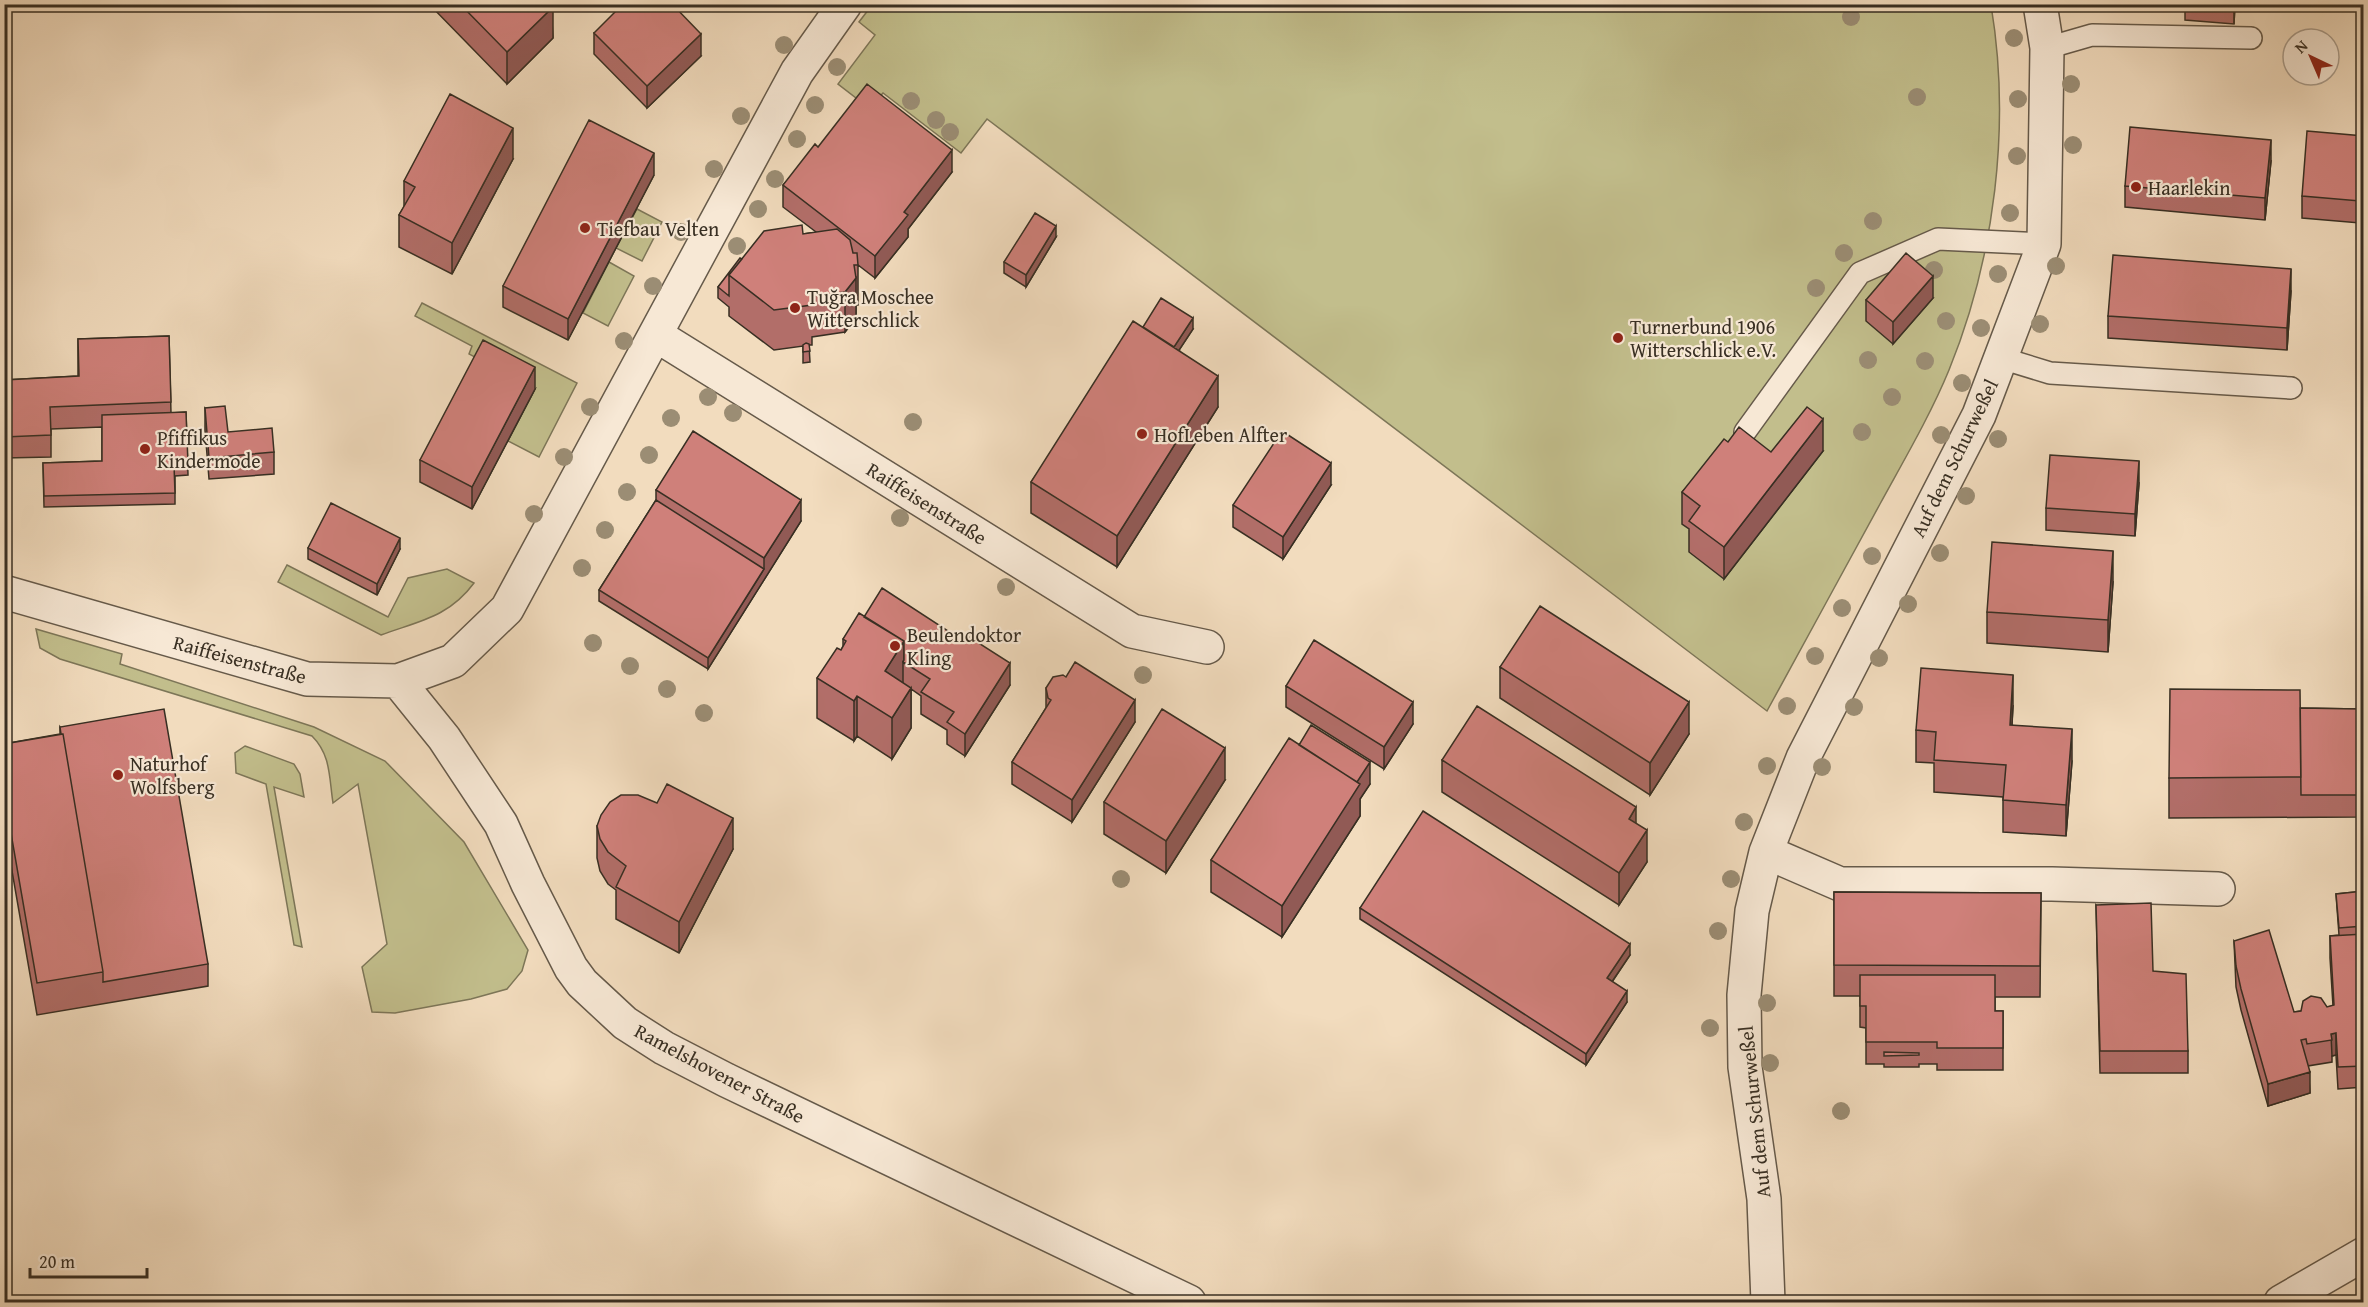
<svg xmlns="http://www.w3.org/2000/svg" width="2368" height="1307" font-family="'Gentium Book Plus',serif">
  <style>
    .green { fill: #c2be8c; stroke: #7d7658; stroke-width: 1.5 }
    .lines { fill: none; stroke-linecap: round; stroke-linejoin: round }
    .lane-casing { stroke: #665a4a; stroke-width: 24 }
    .street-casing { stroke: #665a4a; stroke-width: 36 }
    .lane { stroke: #f7e8d5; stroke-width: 21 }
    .street { stroke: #f7e8d5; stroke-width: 33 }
    .tree { fill: #9b8d74 }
    .wall { fill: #b26e69; stroke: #382f23; stroke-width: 1.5 }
    .shaded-wall { fill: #915a55; stroke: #382f23; stroke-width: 1.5 }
    .building { fill: #cf807a; stroke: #382f23; stroke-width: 1.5 }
    .poi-dot { fill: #8f2418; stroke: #f7e8d5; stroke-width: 2 }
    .labels { text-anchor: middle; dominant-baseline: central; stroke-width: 4.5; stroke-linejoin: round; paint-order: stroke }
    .poi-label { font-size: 20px; fill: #382f23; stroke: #f7e8d5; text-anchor: start }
    .street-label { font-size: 20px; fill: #382f23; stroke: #f7e8d5 }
  </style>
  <rect width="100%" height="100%" fill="#f2dcbe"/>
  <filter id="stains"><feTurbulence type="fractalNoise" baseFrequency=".00333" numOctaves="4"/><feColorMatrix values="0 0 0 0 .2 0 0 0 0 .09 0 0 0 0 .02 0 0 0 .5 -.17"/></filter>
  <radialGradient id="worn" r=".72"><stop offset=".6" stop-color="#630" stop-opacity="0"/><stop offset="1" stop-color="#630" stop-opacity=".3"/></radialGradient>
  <path class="green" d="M872,5H1991C2011,125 1995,257 1949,370C1930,416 1904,460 1880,504C1842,573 1805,642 1767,711L987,119L961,153L883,93L869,108L838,84L875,35L859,22Z
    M637,209L662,222L642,261L616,248Z
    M609,262L634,276L608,326L583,313Z
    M422,303L577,383L539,457L508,441L535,389L469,354L472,346L415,316Z
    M287,565L388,617L408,578L447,569L474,583C449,617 419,621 381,635L278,582Z
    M36,629L122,654L120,664L314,727L385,761L464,842L528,950L522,971L507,989L471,999L395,1013L372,1012L362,967L387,944L358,784L333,803C329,777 331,755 312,736L60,659L40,648Z
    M245,746L294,764L300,774L304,797L274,787L302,947L294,945L266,784L236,773L235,753Z"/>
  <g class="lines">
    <g class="lane-casing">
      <path id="lane" d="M2047,48L2092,35L2251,38
        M2001,358L2050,373L2291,388
        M1745,432L1860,273L1938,239L2044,244"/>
    </g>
    <g class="street-casing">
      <path id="street" d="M656,335L1132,631L1207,647
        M4,592L307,679L398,681L453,661L507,609L797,72L845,4
        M398,681L444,738L501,824L528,884L571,968L582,983L625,1023L664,1048L726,1080L1189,1302
        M1766,852L1840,884H2052L2218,889
        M1768,1302L1764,1199L1745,1067L1744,995L1752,911L1766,852L1803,758L1979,415L2044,244L2047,48L2040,4
        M2281,1302L2364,1254"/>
    </g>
    <use href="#lane" class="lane"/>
    <use href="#street" class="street"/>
  </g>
  <g class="tree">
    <circle cx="1851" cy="17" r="9"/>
    <circle cx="2014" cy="38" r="9"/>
    <circle cx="784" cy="45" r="9"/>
    <circle cx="837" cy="67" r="9"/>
    <circle cx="2071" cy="84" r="9"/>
    <circle cx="1917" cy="97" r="9"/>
    <circle cx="2018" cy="99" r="9"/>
    <circle cx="911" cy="101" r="9"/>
    <circle cx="815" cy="105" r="9"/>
    <circle cx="741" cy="116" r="9"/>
    <circle cx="936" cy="120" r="9"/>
    <circle cx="950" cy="132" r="9"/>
    <circle cx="797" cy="139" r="9"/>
    <circle cx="2073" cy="145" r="9"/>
    <circle cx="2017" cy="156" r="9"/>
    <circle cx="714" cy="169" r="9"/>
    <circle cx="775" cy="179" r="9"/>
    <circle cx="758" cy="209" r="9"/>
    <circle cx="2010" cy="213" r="9"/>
    <circle cx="1873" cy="221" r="9"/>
    <circle cx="681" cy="232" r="9"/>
    <circle cx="737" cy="246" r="9"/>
    <circle cx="1844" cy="253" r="9"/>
    <circle cx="2056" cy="266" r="9"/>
    <circle cx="1934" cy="270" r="9"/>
    <circle cx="1998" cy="274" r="9"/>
    <circle cx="653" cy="286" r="9"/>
    <circle cx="1816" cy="288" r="9"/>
    <circle cx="1946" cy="321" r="9"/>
    <circle cx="2040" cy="324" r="9"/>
    <circle cx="1981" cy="328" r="9"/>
    <circle cx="624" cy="341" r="9"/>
    <circle cx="1868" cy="360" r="9"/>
    <circle cx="1925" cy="361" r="9"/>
    <circle cx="1962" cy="383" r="9"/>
    <circle cx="708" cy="397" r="9"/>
    <circle cx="1892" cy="397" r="9"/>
    <circle cx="590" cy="407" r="9"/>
    <circle cx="733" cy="413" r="9"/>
    <circle cx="671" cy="418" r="9"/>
    <circle cx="913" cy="422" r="9"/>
    <circle cx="1862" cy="432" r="9"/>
    <circle cx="1941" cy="435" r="9"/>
    <circle cx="1998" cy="439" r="9"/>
    <circle cx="649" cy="455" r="9"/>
    <circle cx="564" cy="457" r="9"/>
    <circle cx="627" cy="492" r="9"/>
    <circle cx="1966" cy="496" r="9"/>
    <circle cx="534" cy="514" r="9"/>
    <circle cx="900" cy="518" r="9"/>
    <circle cx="605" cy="530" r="9"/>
    <circle cx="1940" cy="553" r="9"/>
    <circle cx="1872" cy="556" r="9"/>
    <circle cx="582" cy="568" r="9"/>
    <circle cx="1006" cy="587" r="9"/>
    <circle cx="1908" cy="604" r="9"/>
    <circle cx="1842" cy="608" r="9"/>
    <circle cx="593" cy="643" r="9"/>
    <circle cx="1815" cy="656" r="9"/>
    <circle cx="1879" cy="658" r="9"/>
    <circle cx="630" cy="666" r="9"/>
    <circle cx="1143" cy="675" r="9"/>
    <circle cx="667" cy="689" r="9"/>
    <circle cx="1787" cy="706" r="9"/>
    <circle cx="1854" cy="707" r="9"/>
    <circle cx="704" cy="713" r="9"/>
    <circle cx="1767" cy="766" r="9"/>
    <circle cx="1822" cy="767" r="9"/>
    <circle cx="1744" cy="822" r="9"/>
    <circle cx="1121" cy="879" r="9"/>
    <circle cx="1731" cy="879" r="9"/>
    <circle cx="1718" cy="931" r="9"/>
    <circle cx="1767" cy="1003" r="9"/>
    <circle cx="1710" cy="1028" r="9"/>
    <circle cx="1770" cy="1063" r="9"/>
    <circle cx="1841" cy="1111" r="9"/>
  </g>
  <path class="wall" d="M429,4H551L553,38L507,84Z
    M2185,4H2235L2234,24L2185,20Z
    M594,33L701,56L647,108L594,54Z
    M2364,136V182L2360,223L2302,218V196Z
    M818,147L952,172L908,229V237L875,278L858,265V305H856V318L845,332L812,337V345H809L810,362L803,363V346L774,350L729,316V307L718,298V287L742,259L803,234L816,232L783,207V185Z
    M513,159L452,274L399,247V215L404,207V181Z
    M2271,161L2265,220L2125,207V186Z
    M654,175L568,340L503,307V286Z
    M1056,237L1026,287L1004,273V262Z
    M2291,291L2287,350L2108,338V316Z
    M1933,298L1893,344L1866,321V300Z
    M1143,327L1193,329L1179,350L1218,407L1117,567L1031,513V482Z
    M169,336L171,413L186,412L188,475L175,476V504L44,507L43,463L102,461V427L51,429V457L4,458V380L78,376V339Z
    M535,389L472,509L420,482V460Z
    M205,408L228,432L274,452V474L209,479L205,430Z
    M1728,442L1771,452L1823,451L1724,579L1689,552V529L1682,524V492Z
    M2139,483L2135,536L2046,530V508Z
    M1331,485L1283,559L1233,527V505Z
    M656,490L801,521L708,669L599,601V590L656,500Z
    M308,548L400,549L377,595L308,559Z
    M2113,582L2108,652L1987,643V612Z
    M864,617L1010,685L965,756L947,744V730L921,714V696L911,689V728L892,759L857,736L854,741L817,718V678L841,650L843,646V639Z
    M1500,667L1689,734L1650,795L1500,698Z
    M1066,677L1135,722L1072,822L1012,784V762L1046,708V688Z
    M1286,686L1413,724L1384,769L1286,707Z
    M2013,706L2012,725L2072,761L2066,836L2003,832V797L1934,792V763L1916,762V730Z
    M2300,708L2359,709L2358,817L2169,818V778Z
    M60,727L208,964V986L37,1015L4,825V744L60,734Z
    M1299,745L1370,784L1360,799V816L1282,937L1211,892V860Z
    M1442,760L1636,824L1647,862L1619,905L1442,792Z
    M1225,780L1166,873L1104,834V802Z
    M597,826L733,849L679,953L616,919V890L608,884L600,871L597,858Z
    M2364,891V1087L2338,1089L2336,1055L2332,1056V1062L2308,1066L2310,1093L2268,1106L2241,1010L2236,987L2234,941L2294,1012L2333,1006L2330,958V936L2339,935L2336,894Z
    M1834,892L2041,893L2040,997H1995V1011H2003V1070H1937V1064H1919V1067H1884V1064H1866V1028L1860,1027V996H1834Z
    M2096,905L2153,971L2188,1051V1073H2100Z
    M1360,908L1630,955L1612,982L1627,1002L1586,1065L1360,919Z"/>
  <path class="shaded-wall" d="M2234,4H2235L2234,24Z
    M553,7V38L507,84V52Z
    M701,34V56L647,108V86Z
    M513,128V159L452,274V243Z
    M2271,140V161L2265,220V198Z
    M952,150V172L908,229V237L875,278V256L904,212Z
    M654,153V175L568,340V319Z
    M2364,160V182L2360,223V201Z
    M1056,226V237L1026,287V275Z
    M2291,269V291L2287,350V328Z
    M1933,276V298L1893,344V322Z
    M856,278V318L845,332V292Z
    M1193,318V329L1164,373V362Z
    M535,367V389L472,509V487Z
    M1218,376V407L1117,567V536Z
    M1823,419V451L1724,579V547Z
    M2139,461V483L2135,536V514Z
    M1331,463V485L1283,559V537Z
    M801,500V521L708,669V658L764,569V558Z
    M400,538V549L377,595V584Z
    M2113,551V582L2108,652V620Z
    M904,641V663L903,662V684L885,671Z
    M1010,663V685L965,756V734Z
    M2013,675V706L2010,756V725Z
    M911,688V728L892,759V718Z
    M857,696V736L854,741V701Z
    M1135,700V722L1072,822V800Z
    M1413,702V724L1384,769V747Z
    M1689,702V734L1650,795V763Z
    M2072,729V761L2066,836V805Z
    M1225,748V780L1166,873V841Z
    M1370,762V784L1360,799V816L1282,937V906L1352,789Z
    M1636,807V839L1629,819Z
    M733,818V849L679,953V922Z
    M1647,830V862L1619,905V873Z
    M1630,944V955L1607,989V978Z
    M1627,991V1002L1586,1065V1054Z
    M2336,1033V1055L2332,1056L2331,1034Z
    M2310,1072V1093L2268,1106V1084Z"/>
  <path class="building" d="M460,4H551L553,7L507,52Z
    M623,4H672L701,34L647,86L594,33Z
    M867,84L952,150L904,212L908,215L875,256L783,185L815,144L818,147Z
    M450,94L513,128L452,243L399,215L415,187L404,181Z
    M589,120L654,153L568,319L503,286Z
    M2130,127L2271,140L2265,198L2125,186Z
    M2307,131L2364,136V160L2360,201L2302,196Z
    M1035,213L1056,226L1026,275L1004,262Z
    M802,225L803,234L837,229L850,240L853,253H857L858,265H854L856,278L845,292L811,296L812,305L774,310L729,275L764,231Z
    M1906,253L1933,276L1893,322L1866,300Z
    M2113,255L2291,269L2287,328L2108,316Z
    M740,258L742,259L729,275V296L718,287Z
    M1161,298L1193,318L1174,347L1143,327Z
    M1133,321L1218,376L1117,536L1031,482Z
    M169,336L171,402L50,407L51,435L4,437V380L79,376L78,339Z
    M483,340L535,367L472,487L420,460Z
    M806,343L809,344L810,351L803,352V345Z
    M225,406L228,432L272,428L274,452L209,458L205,408Z
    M1807,407L1823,419L1724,547L1689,521L1700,506L1682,492L1724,439L1728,442L1739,427L1771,452Z
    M186,412L188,464L174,465L175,493L44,496L43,463L102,461V415Z
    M693,431L801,500L764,558L656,490Z
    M1282,431L1331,463L1283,537L1233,505Z
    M2050,455L2139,461L2135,514L2046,508Z
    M656,500L764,569L708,658L599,590Z
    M331,503L400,538L377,584L308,548Z
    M1992,542L2113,551L2108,620L1987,612Z
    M882,588L957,637L960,631L1010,663L965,734L947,722L954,712L921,692L930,679L903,662L904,660V641L864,617Z
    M1540,606L1689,702L1650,763L1500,667Z
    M859,613L904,641L885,671L911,688L892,718L857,696L854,701L817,678L837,648L841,650L846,641L843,639Z
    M1314,640L1413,702L1384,747L1286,686Z
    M1075,662L1135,700L1072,800L1012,762L1051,700L1048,698L1046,688L1053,677L1063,675L1066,677Z
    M1921,668L2013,675L2010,725L2072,729L2066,805L2003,800L2006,765L1934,760L1936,732L1916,730Z
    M2170,689L2300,690L2301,777L2169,778Z
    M1477,706L1636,807L1629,819L1647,830L1619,873L1442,760Z
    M2300,708L2359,709L2358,795H2301Z
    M164,709L208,964L103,982V972L63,734H61L60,727Z
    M1162,709L1225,748L1166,841L1104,802Z
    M1311,725L1370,762L1357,782L1299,745Z
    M63,734L103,972L37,983L4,793V744Z
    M1289,738L1360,784L1282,906L1211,860Z
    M667,784L733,818L679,922L616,887L626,866L608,852L600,839L597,826L601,815L610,802L621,795H638L657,803Z
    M1423,811L1630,944L1607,978L1627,991L1586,1054L1360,908Z
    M2364,891V926L2339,928L2336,894Z
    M1834,892L2041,893L2040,966L1834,965Z
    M2151,903L2153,971L2186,974L2188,1051H2100L2096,905Z
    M2269,930L2294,1012L2301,1011L2303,1001L2311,996L2321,998L2327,1007L2334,1005L2330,936L2364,934V1066L2338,1067L2336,1033L2331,1034L2332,1040L2307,1044L2306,1039L2301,1040L2310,1072L2268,1084L2241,989L2236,966L2234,941Z
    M1860,975H1995V1011H2003V1048H1937V1042H1866V1006H1860Z
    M1884,1052L1919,1053V1055L1884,1056Z"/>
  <g class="poi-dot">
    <circle cx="2136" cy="187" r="6"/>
    <circle cx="585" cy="228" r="6"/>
    <circle cx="795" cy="308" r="6"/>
    <circle cx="1618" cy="338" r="6"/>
    <circle cx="1142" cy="434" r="6"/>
    <circle cx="145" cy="449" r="6"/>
    <circle cx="895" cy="646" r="6"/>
    <circle cx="118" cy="775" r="6"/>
  </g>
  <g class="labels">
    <g class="poi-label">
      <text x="2148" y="187">Haarlekin</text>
      <text x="597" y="228">Tiefbau Velten</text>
      <text x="807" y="296">Tuğra Moschee<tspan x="807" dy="23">Witterschlick</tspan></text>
      <text x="1630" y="326">Turnerbund 1906<tspan x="1630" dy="23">Witterschlick e.V.</tspan></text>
      <text x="1154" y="434">HofLeben Alfter</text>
      <text x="157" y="437">Pfiffikus<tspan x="157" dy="23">Kindermode</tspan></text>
      <text x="907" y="634">Beulendoktor<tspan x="907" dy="23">Kling</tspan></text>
      <text x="130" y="763">Naturhof<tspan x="130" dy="23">Wolfsberg</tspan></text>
    </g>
    <g class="street-label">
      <text transform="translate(1954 458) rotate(-64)">Auf dem Schurweßel</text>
      <text transform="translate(927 503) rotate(32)">Raiffeisenstraße</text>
      <text transform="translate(240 659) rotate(15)">Raiffeisenstraße</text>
      <text transform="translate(720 1073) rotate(28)">Ramelshovener Straße</text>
      <text transform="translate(1754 1112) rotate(-96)">Auf dem Schurweßel</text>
    </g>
  </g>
  <rect width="2368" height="1307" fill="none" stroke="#f2dcbe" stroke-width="24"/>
  <rect x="6" y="6" width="2356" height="1295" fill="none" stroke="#382f23" stroke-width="3"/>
  <rect x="12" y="12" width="2344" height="1283" fill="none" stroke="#382f23" stroke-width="1.5"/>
  <g transform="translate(2311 57) rotate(316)"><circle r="28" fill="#f7e8d5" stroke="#ab9e8e" stroke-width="1.5"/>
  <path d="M0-4.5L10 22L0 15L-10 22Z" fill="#8f2418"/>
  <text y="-9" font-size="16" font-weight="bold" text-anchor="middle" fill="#382f23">N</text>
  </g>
  <path d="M30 1268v9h117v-9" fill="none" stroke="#382f23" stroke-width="3"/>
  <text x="39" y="1268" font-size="18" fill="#382f23" stroke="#f7e8d5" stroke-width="4.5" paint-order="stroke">20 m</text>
  <rect width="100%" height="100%" filter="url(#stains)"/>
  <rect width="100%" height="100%" fill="url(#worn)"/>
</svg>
